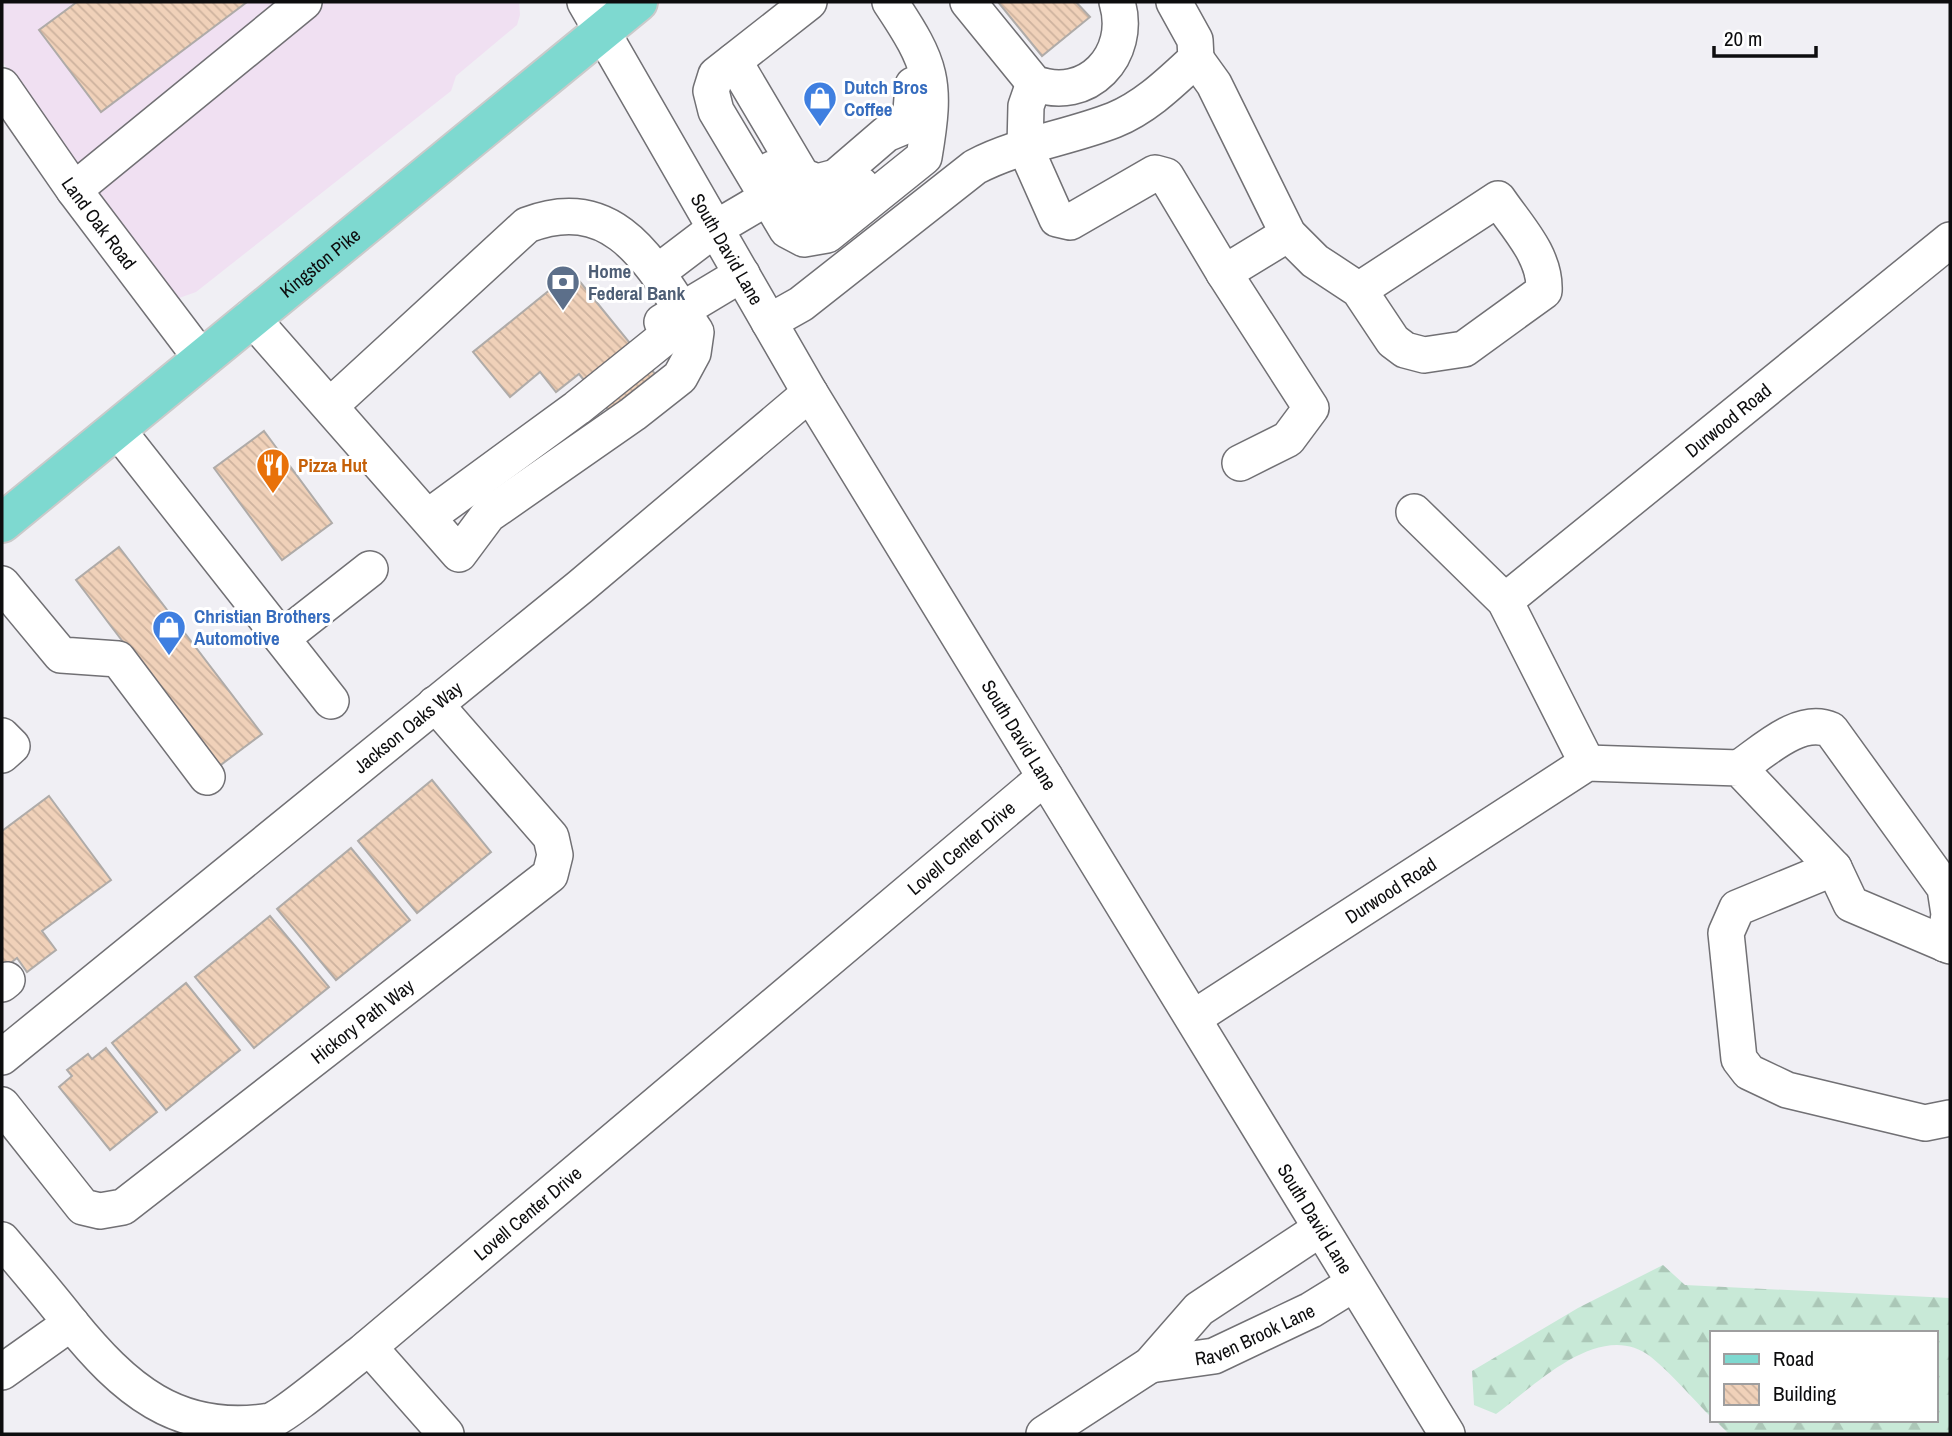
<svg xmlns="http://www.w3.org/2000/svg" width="1952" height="1436" viewBox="0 0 1952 1436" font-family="'Archivo Narrow',sans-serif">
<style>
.commercial{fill:#f0e0f2}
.forest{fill:url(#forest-firs)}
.building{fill:url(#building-back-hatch);stroke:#afaba8;stroke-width:2}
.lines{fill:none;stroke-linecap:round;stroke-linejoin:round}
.minor-casing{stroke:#717074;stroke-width:38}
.major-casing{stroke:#cacaca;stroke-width:42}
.minor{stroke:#fff;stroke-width:35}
.major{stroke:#7ed9d0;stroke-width:38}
.labels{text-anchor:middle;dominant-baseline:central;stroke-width:6;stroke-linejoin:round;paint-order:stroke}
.shop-label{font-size:19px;font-weight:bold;fill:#366cbe;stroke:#fff;text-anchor:start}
.street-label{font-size:19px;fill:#0d0d0e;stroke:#fff}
.service-label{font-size:19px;font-weight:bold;fill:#4e5e75;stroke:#fff;text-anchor:start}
.food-label{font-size:19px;font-weight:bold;fill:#c56008;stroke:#fff;text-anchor:start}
</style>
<defs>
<pattern id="forest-firs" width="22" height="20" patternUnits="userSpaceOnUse" patternTransform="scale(1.75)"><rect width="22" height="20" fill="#c8e9d7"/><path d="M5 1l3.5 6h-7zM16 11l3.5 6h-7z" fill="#abc7b7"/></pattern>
<pattern id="building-back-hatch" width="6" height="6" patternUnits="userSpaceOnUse" patternTransform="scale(1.75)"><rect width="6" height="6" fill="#f0d1b9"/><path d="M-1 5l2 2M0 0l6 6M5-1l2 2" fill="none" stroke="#cdb29e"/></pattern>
</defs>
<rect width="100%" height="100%" fill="#f0eff4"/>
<path class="commercial" d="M2,2H519L520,15L517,25L456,76L451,91L196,292L179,298L162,286L2,61Z"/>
<path class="forest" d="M1663,1265L1685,1285L1950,1298V1434H1729L1715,1420H1936V1333H1712V1418C1692,1398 1673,1375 1651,1357C1600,1317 1534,1387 1496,1414L1474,1405L1472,1371L1578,1308Z"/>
<g class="building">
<path d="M77,2H247L101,112L39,30Z"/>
<path d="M998,2H1076L1090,17L1042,56Z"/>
<path d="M572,272L660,380L614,417L579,374L556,392L540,372L510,397L473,352Z"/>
<path d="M264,431L332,523L282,560L214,468Z"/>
<path d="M119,547L262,734L218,767L76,580Z"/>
<path d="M432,780L491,852L417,913L358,841Z"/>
<path d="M49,796L111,880L42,931L56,950L27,972L17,958L2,970V831Z"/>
<path d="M351,848L410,920L336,980L277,909Z"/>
<path d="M270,916L329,987L254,1048L195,977Z"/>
<path d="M186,983L240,1050L166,1110L112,1043Z"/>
<path d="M106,1048L157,1112L110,1150L59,1087L72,1076L67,1070L88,1054L92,1059Z"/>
</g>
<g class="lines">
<g class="minor-casing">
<g id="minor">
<path id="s1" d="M585,2L810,393L1447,1434"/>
<path d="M809,2L716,75L711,91L716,111L787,230L804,239L827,235L924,157C937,81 932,65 890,2"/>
<path d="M968,2L1034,83C1087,104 1133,55 1117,2"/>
<path d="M1196,59L1214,84L1288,234L1315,261L1359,290L1498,199C1517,227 1546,256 1544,291L1464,349L1424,355L1405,350L1393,341L1359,290"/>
<path d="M734,61L802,176L817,182L836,177L886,134L910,124L913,85"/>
<path d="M1034,83L1026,106L1025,147L1057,219L1070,222L1155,173L1166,176L1224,273L1288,234"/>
<path id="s2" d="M2,86L74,190L201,358"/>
<path d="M772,169C799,214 819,219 861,185"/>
<path d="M74,190L304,2"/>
<path d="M658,272L716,228L767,198"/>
<path d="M1224,273L1311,408L1288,439L1240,463"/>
<path d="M251,317L459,554L488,515L633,414L680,377L693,353L696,332C654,269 618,190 527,225L330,406"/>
<path d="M662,322L742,274"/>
<path d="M769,322L801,304L975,167C1019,144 1068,138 1114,120C1146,107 1171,82 1196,59L1195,40L1174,2"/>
<path d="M116,428L331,701"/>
<path d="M1414,512L1505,601L1587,763"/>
<path d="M428,517L577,408L664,338L683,312"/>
<path d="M2,584L61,655L118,659L207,777"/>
<path id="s3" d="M1505,601L1950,240"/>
<path d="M282,638L370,569"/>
<path d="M2,736L12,746L2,755"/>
<path d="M1739,768C1764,751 1800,716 1831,730L1945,888L1949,914L1945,944"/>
<path d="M1834,868L1737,908L1726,933L1739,1059L1749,1072L1787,1090L1925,1123L1950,1118"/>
<path d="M2,984L7,980"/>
<path id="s4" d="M1195,1017L1587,763L1739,768L1834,868L1851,904L1950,946"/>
<path id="s5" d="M2,1057L580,587L810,393"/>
<path id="s6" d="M2,1105L83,1207L100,1211L123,1207L550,875L555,855L551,837L435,704"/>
<path id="s7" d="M2,1240C25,1267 48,1294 70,1322C123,1387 176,1436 270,1421C287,1415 345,1365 364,1351L1045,777"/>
<path d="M369,1347L446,1434"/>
<path id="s8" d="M1150,1365L1214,1356L1311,1310L1353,1284"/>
<path d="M2,1372L71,1323"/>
<path d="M1044,1434L1150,1365L1199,1309L1320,1229"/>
</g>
</g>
<g class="major-casing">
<g id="major">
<path id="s9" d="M2,523L638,2"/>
</g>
</g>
<use href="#minor" class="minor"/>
<use href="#major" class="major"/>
</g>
<defs>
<g id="shop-pin" transform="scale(1.75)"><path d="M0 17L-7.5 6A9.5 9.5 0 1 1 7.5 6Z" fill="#3f7fe0" stroke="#fff"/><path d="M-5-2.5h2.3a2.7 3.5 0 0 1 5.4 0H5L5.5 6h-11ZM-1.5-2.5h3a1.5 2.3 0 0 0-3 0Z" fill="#fff"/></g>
<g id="bank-pin" transform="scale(1.75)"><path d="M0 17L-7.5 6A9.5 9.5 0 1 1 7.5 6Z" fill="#5c6f8a" stroke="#fff"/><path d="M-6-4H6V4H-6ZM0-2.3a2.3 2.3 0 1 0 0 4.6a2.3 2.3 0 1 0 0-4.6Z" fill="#fff"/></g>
<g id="restaurant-pin" transform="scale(1.75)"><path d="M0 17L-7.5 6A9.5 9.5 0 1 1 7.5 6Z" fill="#e8710a" stroke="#fff"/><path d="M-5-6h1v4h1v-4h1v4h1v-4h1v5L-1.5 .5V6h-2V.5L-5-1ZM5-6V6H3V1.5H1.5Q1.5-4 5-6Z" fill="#fff"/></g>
</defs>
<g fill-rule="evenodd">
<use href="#shop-pin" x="820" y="98"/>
<use href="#bank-pin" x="563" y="282"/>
<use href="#restaurant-pin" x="273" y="465"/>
<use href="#shop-pin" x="169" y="627"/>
</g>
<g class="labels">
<g class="shop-label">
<text x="844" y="87">Dutch Bros<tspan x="844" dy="22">Coffee</tspan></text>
<text x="194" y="616">Christian Brothers<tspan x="194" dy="22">Automotive</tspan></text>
</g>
<g class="street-label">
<text stroke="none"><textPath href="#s2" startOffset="168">Land Oak Road</textPath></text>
<text stroke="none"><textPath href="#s1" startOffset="285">South David Lane</textPath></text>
<text stroke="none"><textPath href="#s9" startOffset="411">Kingston Pike</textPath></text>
<text stroke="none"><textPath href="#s3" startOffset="287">Durwood Road</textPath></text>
<text stroke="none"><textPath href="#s5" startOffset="523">Jackson Oaks Way</textPath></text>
<text stroke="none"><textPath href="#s1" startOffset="852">South David Lane</textPath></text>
<text stroke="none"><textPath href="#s7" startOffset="1241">Lovell Center Drive</textPath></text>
<text stroke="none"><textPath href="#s4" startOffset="233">Durwood Road</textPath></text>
<text stroke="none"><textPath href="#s6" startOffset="474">Hickory Path Way</textPath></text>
<text stroke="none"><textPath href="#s7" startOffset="674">Lovell Center Drive</textPath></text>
<text stroke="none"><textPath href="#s1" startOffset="1419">South David Lane</textPath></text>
<text stroke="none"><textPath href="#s8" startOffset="110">Raven Brook Lane</textPath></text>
</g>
<g class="service-label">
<text x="588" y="271">Home<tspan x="588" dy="22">Federal Bank</tspan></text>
</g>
<g class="food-label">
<text x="298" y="465">Pizza Hut</text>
</g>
</g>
<rect width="1952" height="1436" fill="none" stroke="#0d0d0e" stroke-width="7"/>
<rect x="1710" y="1331" width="228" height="91" fill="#ffffff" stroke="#9e9e9f" stroke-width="2"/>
<rect x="1724" y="1354" width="35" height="10" fill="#7ed9d0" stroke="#9e9e9f" stroke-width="2"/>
<text x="1773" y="1366" font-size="21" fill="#0d0d0e">Road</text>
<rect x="1724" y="1384" width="35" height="21" fill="url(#building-back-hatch)" stroke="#9e9e9f" stroke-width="2"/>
<text x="1773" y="1401" font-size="21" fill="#0d0d0e">Building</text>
<path d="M1714 46v10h102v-10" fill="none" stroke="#0d0d0e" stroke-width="3.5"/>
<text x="1724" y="46" font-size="21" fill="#0d0d0e" stroke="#ffffff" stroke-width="5" paint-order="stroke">20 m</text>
</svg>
